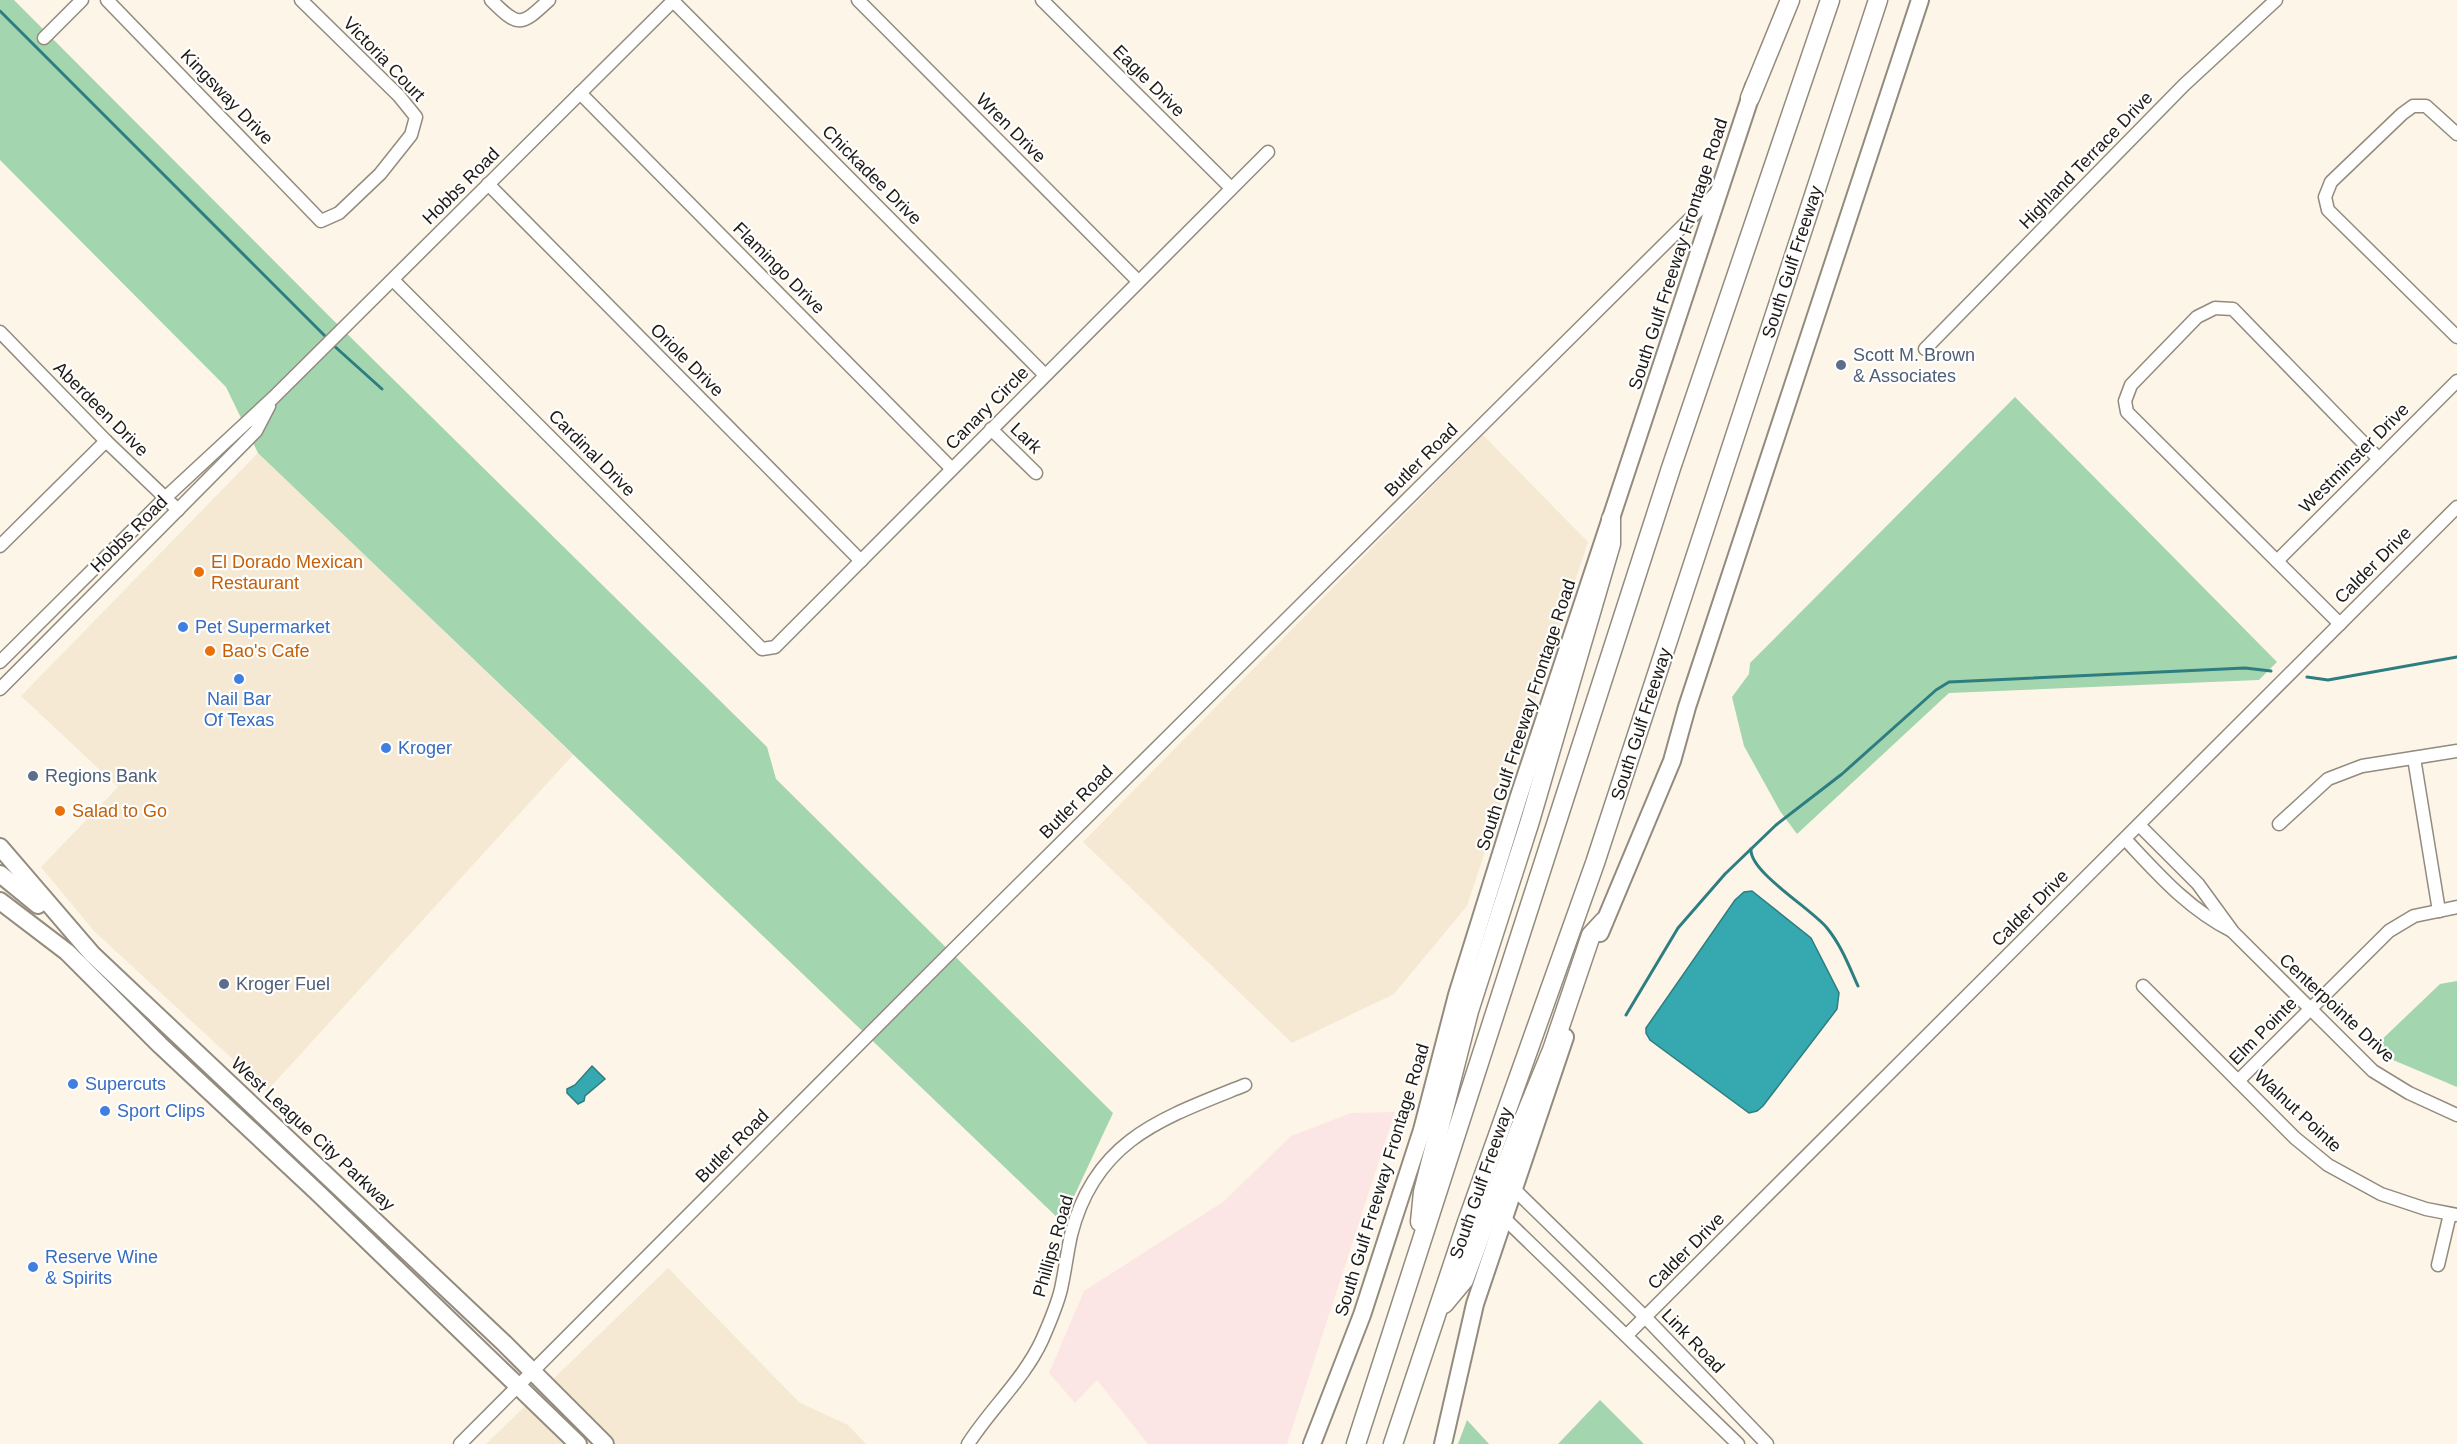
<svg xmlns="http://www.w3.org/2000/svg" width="2457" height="1444" viewBox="0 0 2457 1444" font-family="Helvetica,sans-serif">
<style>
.built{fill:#f5e9d4}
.industrial{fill:#fce6e5}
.green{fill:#a3d5af}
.water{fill:#35a9af;stroke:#2e7e81;stroke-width:1.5}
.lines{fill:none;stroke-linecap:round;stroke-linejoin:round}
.stream{stroke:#2e7e81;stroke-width:3}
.minor-casing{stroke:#928b7e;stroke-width:15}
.major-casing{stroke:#928b7e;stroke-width:20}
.highway-casing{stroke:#928b7e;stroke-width:21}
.minor{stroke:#fff;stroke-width:12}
.major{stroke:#fff;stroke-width:16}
.highway{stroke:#fff;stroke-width:18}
.service-dot{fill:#5c6f8a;stroke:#fff;stroke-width:2}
.food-dot{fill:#e8710a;stroke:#fff;stroke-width:2}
.shop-dot{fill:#3f7fe0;stroke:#fff;stroke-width:2}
.labels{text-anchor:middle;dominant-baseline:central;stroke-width:4.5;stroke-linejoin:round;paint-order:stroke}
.street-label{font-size:18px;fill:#1e1b16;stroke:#fff}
.service-label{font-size:18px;fill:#4e5e75;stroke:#fff;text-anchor:start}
.food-label{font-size:18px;fill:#c56008;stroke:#fff;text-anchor:start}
.shop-label{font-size:18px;fill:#366cbe;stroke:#fff;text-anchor:start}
</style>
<rect width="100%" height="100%" fill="#fdf5e7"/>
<g class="built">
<path d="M1483,435L1588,542L1467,906L1394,994L1292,1043L1083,842Z"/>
<path d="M258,453L573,755L267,1091L94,931L41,867L118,787L21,696Z"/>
<path d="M668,1268L800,1403L848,1425L866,1444H486Z"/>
</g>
<path class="industrial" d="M1395,1112L1287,1444H1148L1097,1380L1075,1403L1049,1373L1084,1291L1223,1202L1291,1136L1351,1113Z"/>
<g class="green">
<path d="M0,0H14L332,319L767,747L776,779L1113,1113L1062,1222L258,453L226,387L0,160Z"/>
<path d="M2015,397L2277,662L2259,680L1949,693L1797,834L1780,811L1744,746L1732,697L1749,674L1750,663Z"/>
<path d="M2457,981V1087L2386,1057L2373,1048L2440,984Z"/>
<path d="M1600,1400L1644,1444H1558Z"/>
<path d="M1467,1420L1489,1444H1458Z"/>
</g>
<g class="water">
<path d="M1752,891L1811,938L1839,993L1837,1009L1763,1106L1757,1111L1749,1113L1650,1040L1646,1033V1028L1735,900L1744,892Z"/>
<path d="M592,1066L605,1079L585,1096L584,1101L578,1104L567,1093V1089L575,1085Z"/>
</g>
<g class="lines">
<g class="stream">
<path d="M0,11L328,339"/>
<path d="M332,344L382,389"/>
<path d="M2307,677L2328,680L2457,657"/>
<path d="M1751,849C1749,872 1812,909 1827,928C1841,945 1849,966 1858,986"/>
<path d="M1626,1015L1678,928L1725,874L1776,825L1842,774L1936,690L1949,682L2245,668L2271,671"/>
</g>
<g class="minor-casing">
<g id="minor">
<path d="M107,0L321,221L339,213L380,174L411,135L416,117L399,96L301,0"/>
<path d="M491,0C519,28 521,26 549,0"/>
<path d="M858,0L1138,281"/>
<path d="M1042,0L1231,188"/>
<path d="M673,1L1045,375"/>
<path d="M44,38L82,0"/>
<path d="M580,93L952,469"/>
<path d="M2457,134L2426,106H2413L2402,114L2331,182L2325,197L2328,210L2457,337"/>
<path d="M488,184L861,561"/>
<path d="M393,280L762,649L775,647L1268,152"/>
<path d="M0,332L106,441L178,510"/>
<path d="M1925,349L2184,85L2276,0"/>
<path d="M991,429L1036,473"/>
<path d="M0,546L106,441"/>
<path d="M2277,561L2457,381"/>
<path d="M2340,624L2127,412L2125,401L2131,385L2197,317L2215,308L2233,309L2379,459"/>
<path d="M0,662L165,498L274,397L674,0"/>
<path d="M0,689L256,431L269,406"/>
<path d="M2414,758L2439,911"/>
<path d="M2279,824L2328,779L2362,766L2457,751"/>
<path d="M2139,825L2198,884L2233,932L2373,1071L2409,1093L2457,1115"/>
<path d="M2125,839C2158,874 2188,909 2232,931"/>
<path d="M2143,986L2295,1138L2328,1165L2381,1194L2426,1209L2457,1215"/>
<path d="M2238,1081L2389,931L2414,916L2457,907"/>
<path d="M1515,1190L1645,1317L1767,1444"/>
<path d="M1504,1218L1738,1444"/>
<path d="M2438,1265L2450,1214"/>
<path d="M1627,1335L2457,507"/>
<path d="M460,1444L953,950L1717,192"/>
<path d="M968,1444C991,1408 1024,1379 1042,1340C1049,1324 1057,1306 1061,1289C1065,1271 1067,1253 1071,1235C1095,1139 1163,1118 1245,1085"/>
</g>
</g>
<g class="major-casing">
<g id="major">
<path d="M0,847L92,954L504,1343L605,1444"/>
<path d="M0,874L38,905"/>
<path d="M0,901L67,952L160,1045L317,1192L578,1444"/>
<path d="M1600,933L1672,761L1687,707L1920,0"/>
<path d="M1312,1444L1362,1315L1422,1130L1457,995L1519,796L1754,86"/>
<path d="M1443,1444L1475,1304L1565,1037"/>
</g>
</g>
<g class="highway-casing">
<g id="highway">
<path d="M1750,98L1790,0"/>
<path d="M1420,1222L1423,1192L1469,1011L1530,821L1611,544V519"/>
<path d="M1444,1304L1464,1280L1518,1133L1552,1050L1591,935L1604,921"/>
<path d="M1356,1444L1671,468L1830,0"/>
<path d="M1393,1444L1467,1222L1595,863L1878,0"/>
</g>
</g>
<use href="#minor" class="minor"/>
<use href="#major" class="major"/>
<use href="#highway" class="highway"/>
</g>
<g class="service-dot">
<circle cx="1841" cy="365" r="6"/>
<circle cx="33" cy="776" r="6"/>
<circle cx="224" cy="984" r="6"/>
</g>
<g class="food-dot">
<circle cx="199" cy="572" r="6"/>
<circle cx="210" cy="651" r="6"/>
<circle cx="60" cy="811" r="6"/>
</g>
<g class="shop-dot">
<circle cx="183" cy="627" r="6"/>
<circle cx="239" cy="679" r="6"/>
<circle cx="386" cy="748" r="6"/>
<circle cx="73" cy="1084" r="6"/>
<circle cx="105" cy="1111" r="6"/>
<circle cx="33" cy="1267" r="6"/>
</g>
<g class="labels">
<g class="street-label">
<text transform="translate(384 59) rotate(46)">Victoria Court</text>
<text transform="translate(1149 81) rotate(45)">Eagle Drive</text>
<text transform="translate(227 97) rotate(46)">Kingsway Drive</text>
<text transform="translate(1011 128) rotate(45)">Wren Drive</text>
<text transform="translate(2086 160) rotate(-46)">Highland Terrace Drive</text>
<text transform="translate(872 175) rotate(45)">Chickadee Drive</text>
<text transform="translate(461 186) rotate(-45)">Hobbs Road</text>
<text transform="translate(1678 254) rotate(-72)">South Gulf Freeway Frontage Road</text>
<text transform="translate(1792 262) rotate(-72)">South Gulf Freeway</text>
<text transform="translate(779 268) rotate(45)">Flamingo Drive</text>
<text transform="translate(687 360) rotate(45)">Oriole Drive</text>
<text transform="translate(987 408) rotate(-45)">Canary Circle</text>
<text transform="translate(101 409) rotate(45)">Aberdeen Drive</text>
<text transform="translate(1026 438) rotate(44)">Lark</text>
<text transform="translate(592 453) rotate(45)">Cardinal Drive</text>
<text transform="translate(2354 458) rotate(-45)">Westminster Drive</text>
<text transform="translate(1421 460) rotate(-45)">Butler Road</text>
<text transform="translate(129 534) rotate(-45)">Hobbs Road</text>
<text transform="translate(2373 565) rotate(-45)">Calder Drive</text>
<text transform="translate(1526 715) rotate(-72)">South Gulf Freeway Frontage Road</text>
<text transform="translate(1641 724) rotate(-72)">South Gulf Freeway</text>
<text transform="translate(1076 802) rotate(-45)">Butler Road</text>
<text transform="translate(2030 908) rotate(-45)">Calder Drive</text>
<text transform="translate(2337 1008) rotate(43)">Centerpointe Drive</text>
<text transform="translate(2263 1031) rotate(-45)">Elm Pointe</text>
<text transform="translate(2298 1111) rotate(43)">Walnut Pointe</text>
<text transform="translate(313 1134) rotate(43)">West League City Parkway</text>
<text transform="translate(732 1146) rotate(-45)">Butler Road</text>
<text transform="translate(1382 1180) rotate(-73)">South Gulf Freeway Frontage Road</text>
<text transform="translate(1481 1183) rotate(-71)">South Gulf Freeway</text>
<text transform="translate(1053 1246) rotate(-74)">Phillips Road</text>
<text transform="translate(1686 1251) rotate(-45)">Calder Drive</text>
<text transform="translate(1693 1341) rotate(46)">Link Road</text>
</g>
<g class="service-label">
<text x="1853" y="355">Scott M. Brown<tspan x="1853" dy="21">&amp; Associates</tspan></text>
<text x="45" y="776">Regions Bank</text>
<text x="236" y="984">Kroger Fuel</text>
</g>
<g class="food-label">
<text x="211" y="562">El Dorado Mexican<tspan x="211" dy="21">Restaurant</tspan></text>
<text x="222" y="651">Bao's Cafe</text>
<text x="72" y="811">Salad to Go</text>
</g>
<g class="shop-label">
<text x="195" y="627">Pet Supermarket</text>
<text x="239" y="699" text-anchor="middle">Nail Bar<tspan x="239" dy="21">Of Texas</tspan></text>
<text x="398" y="748">Kroger</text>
<text x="85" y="1084">Supercuts</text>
<text x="117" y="1111">Sport Clips</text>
<text x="45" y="1257">Reserve Wine<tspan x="45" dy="21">&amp; Spirits</tspan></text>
</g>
</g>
</svg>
